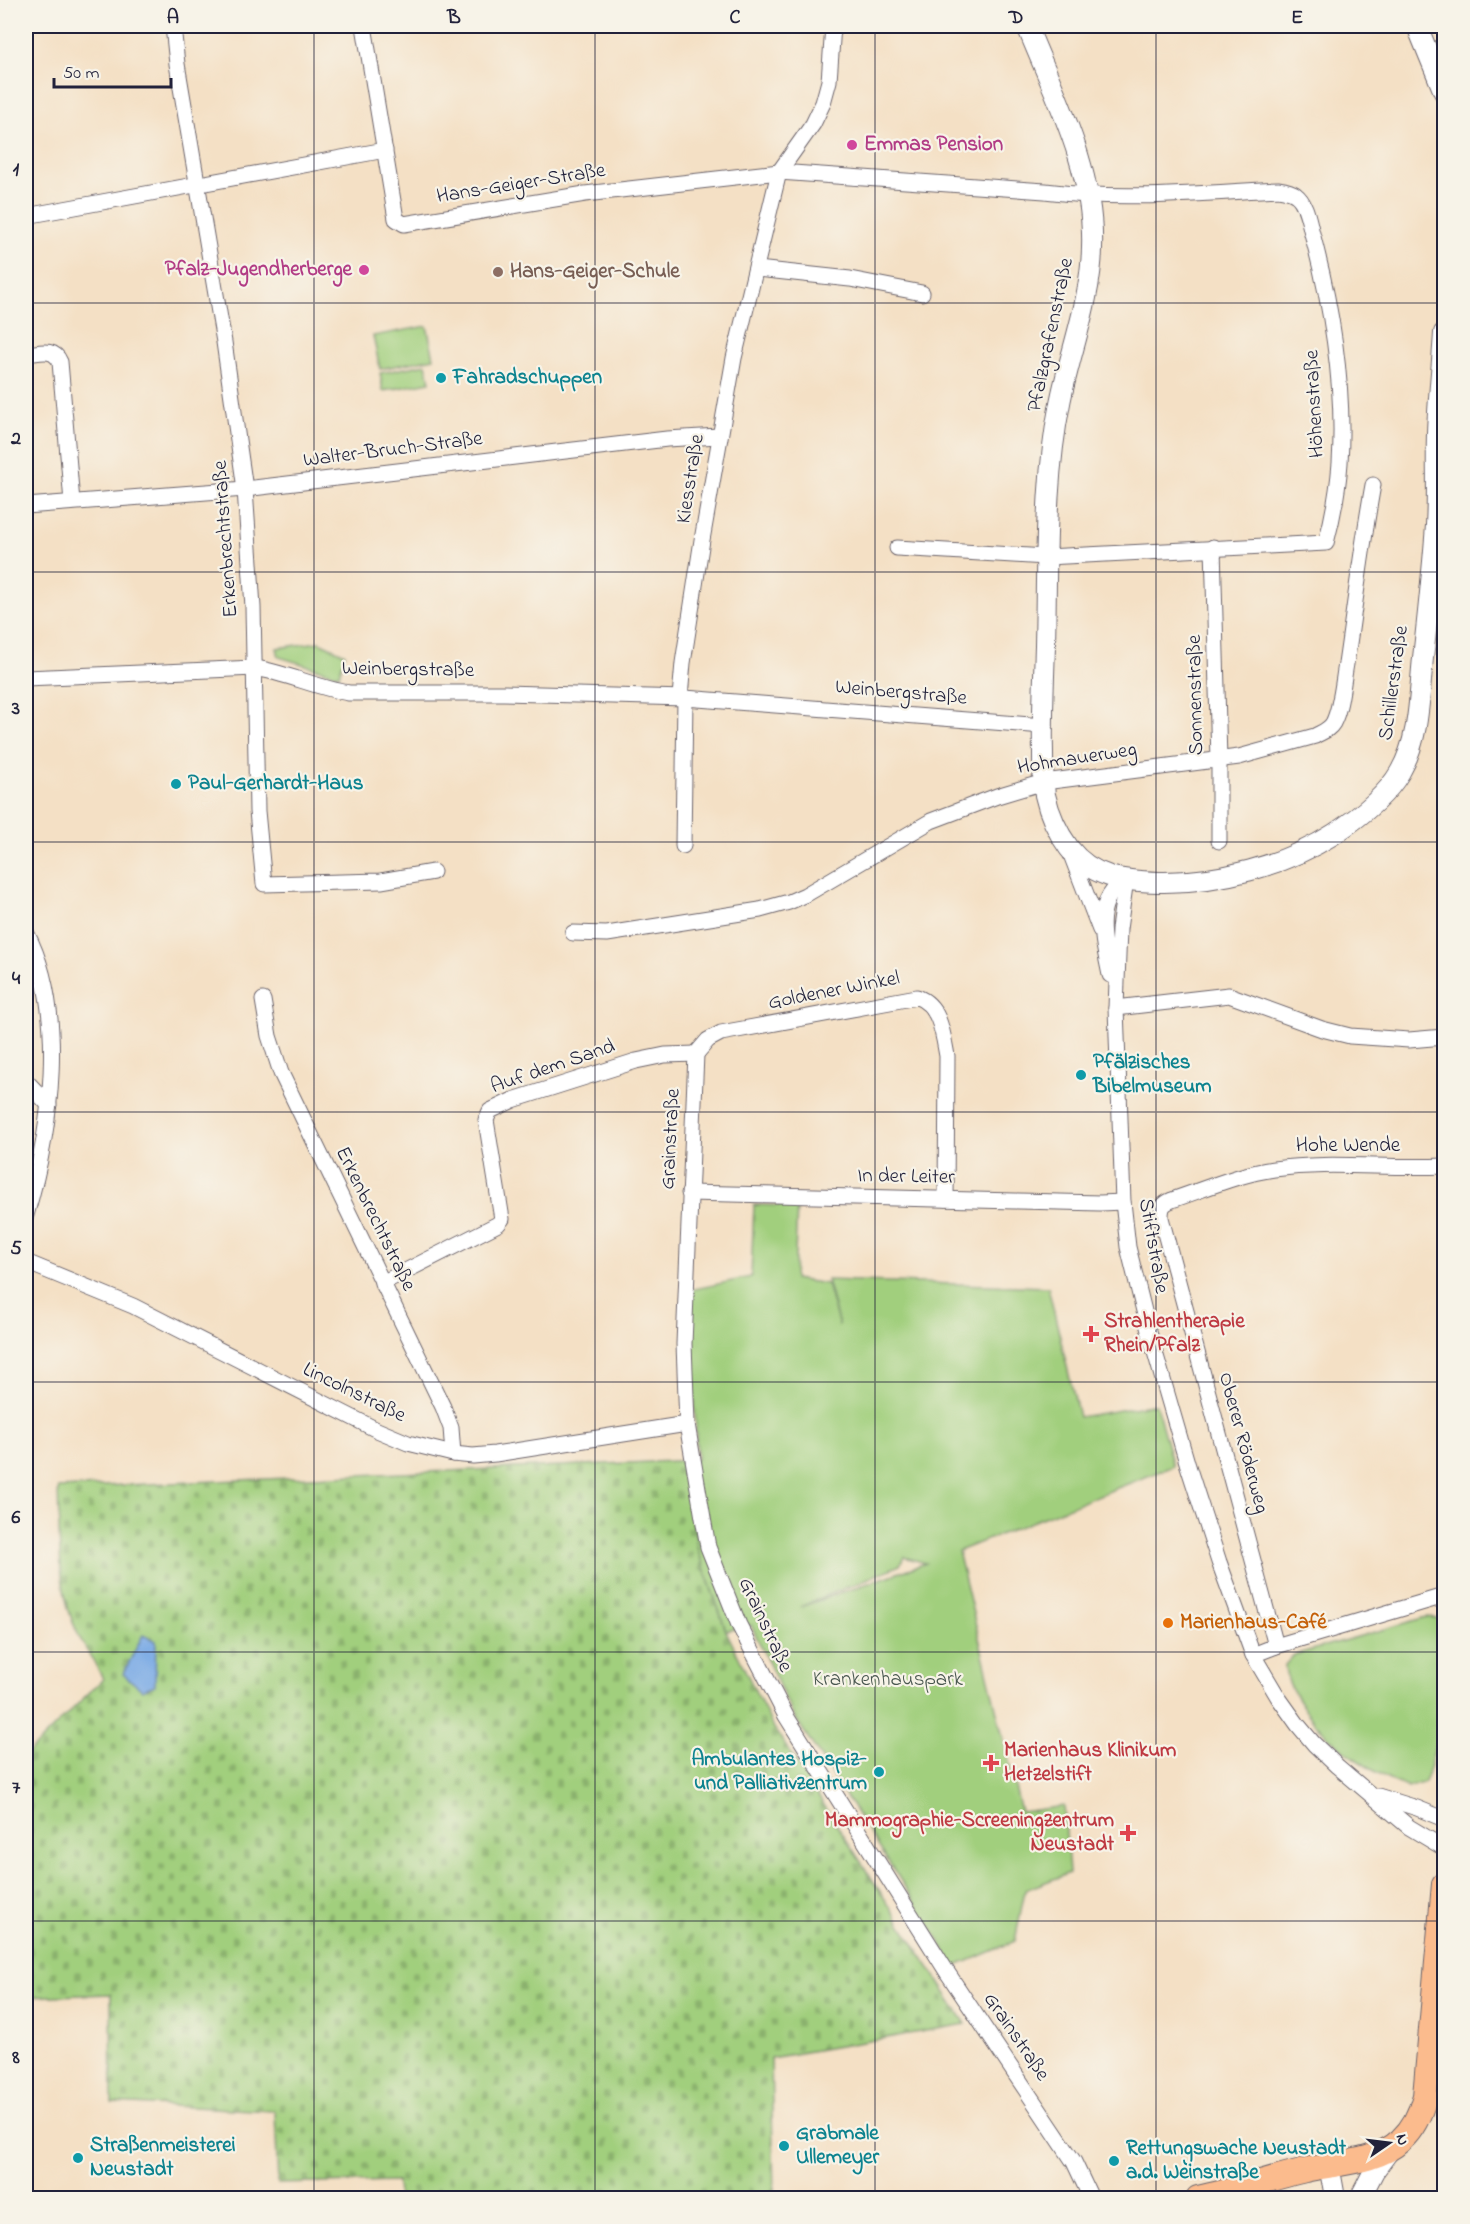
<svg xmlns="http://www.w3.org/2000/svg" width="1470" height="2224" viewBox="0 0 1470 2224" font-family="'Indie Flower',sans-serif">
<style>
.green{fill:#a1cf7d;stroke:#62785c;stroke-width:1.5;fill-rule:evenodd}
.cemetery{fill:url(#cemetery-stones);stroke:#62785c;stroke-width:1.5}
.water{fill:#7aaae5;stroke:#4e6690;stroke-width:1.5}
.lines{fill:none;stroke-linecap:round;stroke-linejoin:round}
.minor-casing{stroke:#6c646b;stroke-width:17}
.tertiary-casing{stroke:#6c646b;stroke-width:22}
.primary-casing{stroke:#6c646b;stroke-width:26}
.minor{stroke:#fff;stroke-width:15}
.tertiary{stroke:#fff;stroke-width:20}
.primary{stroke:#fbbb8d;stroke-width:24}
.grid{fill:none;stroke:#22223b;stroke-width:1.5;stroke-opacity:0.55}
.hotel-dot{fill:#d1479c;stroke:#f7f3e8;stroke-width:2}
.education-dot{fill:#8d6e63;stroke:#f7f3e8;stroke-width:2}
.culture-dot{fill:#0f9aa8;stroke:#f7f3e8;stroke-width:2}
.health-dot{fill:#e0444e;stroke:#f7f3e8;stroke-width:2}
.food-dot{fill:#e8710a;stroke:#f7f3e8;stroke-width:2}
.labels{text-anchor:middle;dominant-baseline:central;stroke-width:4.5;stroke-linejoin:round;paint-order:stroke}
.hotel-label{font-size:21px;font-weight:bold;fill:#b23c85;stroke:#f7f3e8;text-anchor:start}
.street-label{font-size:21px;fill:#22223b;stroke:#f7f3e8}
.education-label{font-size:21px;font-weight:bold;fill:#785e54;stroke:#f7f3e8;text-anchor:start}
.culture-label{font-size:21px;font-weight:bold;fill:#0d838f;stroke:#f7f3e8;text-anchor:start}
.health-label{font-size:21px;font-weight:bold;fill:#be3a42;stroke:#f7f3e8;text-anchor:start}
.food-label{font-size:21px;font-weight:bold;fill:#c56008;stroke:#f7f3e8;text-anchor:start}
.park-label{font-size:21px;fill:#48564f;stroke:#f7f3e8}
.neatline{fill:none;stroke:#22223b;stroke-width:2}
.grid-label{font-size:20px;text-anchor:middle;font-weight:bold;fill:#22223b}
</style>
<defs>
<pattern id="cemetery-stones" width="16" height="16" patternUnits="userSpaceOnUse" patternTransform="scale(1.5)"><rect width="16" height="16" fill="#a1cf7d"/><path d="M2 7V4a2 2 0 0 1 4 0v3zM10 15v-3a2 2 0 0 1 4 0v3z" fill="#8ab16d"/></pattern>
</defs>
<rect width="100%" height="100%" fill="#f7f3e8"/>
<filter id="ink" filterUnits="userSpaceOnUse"><feTurbulence type="fractalNoise" baseFrequency=".0167" numOctaves="2"/><feDisplacementMap in="SourceGraphic" scale="12" xChannelSelector="R" yChannelSelector="G"/><feConvolveMatrix kernelMatrix="1 2 1 2 8 2 1 2 1" color-interpolation-filters="sRGB"/></filter>
<filter id="wash" filterUnits="userSpaceOnUse"><feTurbulence type="fractalNoise" baseFrequency=".008" numOctaves="4" result="noise"/><feDisplacementMap in="SourceGraphic" scale="24" xChannelSelector="R" yChannelSelector="G"/><feGaussianBlur stdDeviation="1.35" result="paint"/><feColorMatrix in="noise" values="0 0 0 0 0 0 0 0 0 0 0 0 0 0 0 0 0 1.4 0 .05"/><feComposite in="paint" operator="in"/></filter>
<g filter="url(#wash)">
<rect width="100%" height="100%" fill="#f4e0c5"/>
<g class="green">
<path d="M427,326L434,358L380,369L373,336Z"/>
<path d="M426,364L430,382L383,391L380,373Z"/>
<path d="M319,642L345,654L339,675L279,657L277,648Z"/>
<path d="M754,1205L797,1206L794,1279L827,1284L839,1326L827,1280L1048,1287L1079,1417L1156,1404L1173,1466L958,1551L1021,1812L1064,1806L1069,1873L1025,1890L1015,1941L954,1967L936,1935L792,1713L751,1625L726,1631L698,1551L681,1462L697,1459L690,1290L751,1277ZM904,1557L926,1563L800,1607L900,1565Z"/>
<path d="M1427,1617L1444,1619V1718L1425,1782L1408,1788C1363,1768 1323,1741 1298,1699C1291,1688 1285,1677 1285,1665L1294,1655Z"/>
</g>
<path class="cemetery" d="M697,1460L681,1462L698,1551L726,1631L772,1725L966,2024L771,2058L774,2198H398L397,2181L278,2184L275,2111L112,2103L111,1994L26,1997V1755L103,1679C96,1663 85,1650 78,1634C56,1590 60,1536 58,1488Z"/>
<path class="water" d="M143,1635L156,1641L155,1685L142,1690L123,1674Z"/>
</g>
<g filter="url(#ink)">
<g class="lines">
<g class="minor-casing">
<g id="minor">
<path d="M173,26L177,64L224,342L245,489L253,607L257,811L264,884L381,881L433,872"/>
<path d="M364,26L396,219L404,224L585,194L779,172L1045,191C1123,201 1201,193 1278,189C1285,190 1291,191 1296,195C1307,203 1309,224 1313,237C1332,309 1345,387 1340,463C1338,490 1333,517 1326,543L1046,557L897,548"/>
<path d="M26,216L385,150"/>
<path d="M757,269L850,279L922,293"/>
<path d="M26,354C39,353 54,347 60,362L72,502"/>
<path d="M26,506L245,489L667,439L719,436"/>
<path d="M1213,547L1219,760V841"/>
<path d="M26,678L255,668C287,673 317,688 349,693H504L685,698L1043,726"/>
<path d="M680,697L683,663L702,540L734,358L779,172L813,124L823,103L829,81L833,26"/>
<path d="M683,846L685,698"/>
<path d="M1070,852L1100,930"/>
<path d="M1126,879L1119,929L1116,1008L1123,1202L1128,1247L1150,1335L1188,1466L1219,1562L1253,1655L1278,1697L1298,1725L1314,1744L1337,1766L1409,1827L1444,1848"/>
<path d="M26,932C68,1011 51,1132 26,1215"/>
<path d="M573,933L607,934L760,910L789,902L805,895L931,821L997,796L1044,782L1239,757L1315,736C1322,732 1329,730 1333,723C1341,708 1343,680 1346,664C1355,604 1362,545 1373,485"/>
<path d="M1110,975C1103,940 1091,902 1126,879"/>
<path d="M263,1000L269,1036L281,1073L443,1407L451,1428L453,1454"/>
<path d="M1116,1008L1229,995L1322,1029L1350,1036L1409,1040L1444,1037"/>
<path d="M696,1054L684,1344L687,1424L708,1547L739,1625L786,1716L947,1972L1074,2162L1091,2198"/>
<path d="M696,1054L708,1040L721,1033L917,997C940,1005 943,1034 947,1056L946,1199"/>
<path d="M26,1081L49,1105"/>
<path d="M689,1193L1100,1203L1123,1202"/>
<path d="M26,1262L133,1306L377,1430L408,1443L453,1454L473,1456L495,1454L687,1424"/>
<path d="M382,1283L498,1224L502,1219L486,1120L490,1111L513,1100L636,1061L665,1055L696,1054"/>
<path d="M1276,1646L1161,1218C1161,1208 1162,1204 1172,1200C1205,1189 1239,1174 1274,1169C1329,1161 1388,1169 1444,1166"/>
<path d="M1253,1655L1276,1646L1444,1596"/>
<path d="M1378,1796L1417,1808L1444,1819"/>
</g>
</g>
<g class="tertiary-casing">
<g id="tertiary">
<path d="M1027,26C1055,96 1095,170 1092,248C1091,300 1070,352 1060,403C1044,482 1047,564 1045,645C1044,681 1042,717 1043,753C1043,767 1043,781 1045,795C1049,813 1058,833 1069,848C1092,878 1123,881 1159,882C1218,883 1284,866 1334,834C1358,818 1386,797 1400,772C1420,738 1419,695 1423,658C1428,613 1433,569 1436,525C1438,494 1436,463 1437,433C1438,400 1442,366 1444,333"/>
<path d="M1417,26L1444,92"/>
<path d="M1329,2165L1335,2198"/>
<path d="M1360,2198L1374,2171L1391,2148"/>
</g>
</g>
<g class="primary-casing">
<path id="primary" d="M1198,2198C1234,2190 1269,2179 1305,2170C1336,2163 1377,2163 1401,2140C1414,2128 1421,2112 1425,2096L1444,1884"/>
</g>
<use href="#minor" class="minor"/>
<use href="#tertiary" class="tertiary"/>
<use href="#primary" class="primary"/>
</g>
</g>
<path class="grid" d="M314,26V2198M595,26V2198M875,26V2198M1156,26V2198M26,303H1444M26,572H1444M26,842H1444M26,1112H1444M26,1382H1444M26,1652H1444M26,1921H1444"/>
<g class="hotel-dot">
<circle cx="852" cy="145" r="6"/>
<circle cx="364" cy="270" r="6"/>
</g>
<circle class="education-dot" cx="498" cy="272" r="6"/>
<g class="culture-dot">
<circle cx="441" cy="378" r="6"/>
<circle cx="176" cy="784" r="6"/>
<circle cx="1081" cy="1075" r="6"/>
<circle cx="879" cy="1772" r="6"/>
<circle cx="784" cy="2146" r="6"/>
<circle cx="78" cy="2158" r="6"/>
<circle cx="1114" cy="2161" r="6"/>
</g>
<g class="health-dot">
<path d="M1088 1325h6v6h6v6h-6v6h-6v-6h-6v-6h6z"/>
<path d="M988 1754h6v6h6v6h-6v6h-6v-6h-6v-6h6z"/>
<path d="M1125 1824h6v6h6v6h-6v6h-6v-6h-6v-6h6z"/>
</g>
<circle class="food-dot" cx="1168" cy="1623" r="6"/>
<g class="labels">
<g class="hotel-label">
<text x="864" y="145">Emmas Pension</text>
<text x="352" y="270" text-anchor="end">Pfalz-Jugendherberge</text>
</g>
<g class="street-label">
<text transform="translate(521 184) rotate(-9)">Hans-Geiger-Straße</text>
<text transform="translate(1051 335) rotate(-78)">Pfalzgrafenstraße</text>
<text transform="translate(1315 404) rotate(-93)">Höhenstraße</text>
<text transform="translate(393 450) rotate(-7)">Walter-Bruch-Straße</text>
<text transform="translate(691 479) rotate(-81)">Kiesstraße</text>
<text transform="translate(226 539) rotate(-94)">Erkenbrechtstraße</text>
<text transform="translate(408 670) rotate(1)">Weinbergstraße</text>
<text transform="translate(1394 683) rotate(-82)">Schillerstraße</text>
<text transform="translate(901 693) rotate(5)">Weinbergstraße</text>
<text transform="translate(1196 695) rotate(-91)">Sonnenstraße</text>
<text transform="translate(1077 759) rotate(-9)">Hohmauerweg</text>
<text transform="translate(834 991) rotate(-11)">Goldener Winkel</text>
<text transform="translate(553 1067) rotate(-19)">Auf dem Sand</text>
<text transform="translate(671 1139) rotate(-87)">Grainstraße</text>
<text x="1348" y="1146">Hohe Wende</text>
<text transform="translate(906 1177) rotate(1)">In der Leiter</text>
<text transform="translate(375 1219) rotate(64)">Erkenbrechtstraße</text>
<text transform="translate(1153 1246) rotate(80)">Stiftstraße</text>
<text transform="translate(354 1393) rotate(26)">Lincolnstraße</text>
<text transform="translate(1243 1443) rotate(75)">Oberer Röderweg</text>
<text transform="translate(765 1625) rotate(65)">Grainstraße</text>
<text transform="translate(1016 2037) rotate(56)">Grainstraße</text>
</g>
<g class="education-label">
<text x="510" y="272">Hans-Geiger-Schule</text>
</g>
<g class="culture-label">
<text x="453" y="378">Fahradschuppen</text>
<text x="188" y="784">Paul-Gerhardt-Haus</text>
<text x="1093" y="1063">Pfälzisches<tspan x="1093" dy="24">Bibelmuseum</tspan></text>
<text x="867" y="1760" text-anchor="end">Ambulantes Hospiz-<tspan x="867" dy="24">und Palliativzentrum</tspan></text>
<text x="796" y="2134">Grabmale<tspan x="796" dy="24">Ullemeyer</tspan></text>
<text x="90" y="2146">Straßenmeisterei<tspan x="90" dy="24">Neustadt</tspan></text>
<text x="1126" y="2149">Rettungswache Neustadt<tspan x="1126" dy="24">a.d. Weinstraße</tspan></text>
</g>
<g class="health-label">
<text x="1104" y="1322">Strahlentherapie<tspan x="1104" dy="24">Rhein/Pfalz</tspan></text>
<text x="1004" y="1751">Marienhaus Klinikum<tspan x="1004" dy="24">Hetzelstift</tspan></text>
<text x="1114" y="1821" text-anchor="end">Mammographie-Screeningzentrum<tspan x="1114" dy="24">Neustadt</tspan></text>
</g>
<g class="food-label">
<text x="1180" y="1623">Marienhaus-Café</text>
</g>
<g class="park-label">
<text x="888" y="1680">Krankenhauspark</text>
</g>
</g>
<rect width="1470" height="2224" fill="none" stroke="#f7f3e8" stroke-width="66"/>
<g transform="translate(1389 2143) rotate(76)" stroke="#f7f3e8" stroke-width="4.5" paint-order="stroke">
<path d="M0-4.5L10 22L0 15L-10 22Z" fill="#22223b"/>
<text y="-9" font-size="16" font-weight="bold" text-anchor="middle" fill="#22223b">N</text>
</g>
<path d="M54 78v9h117v-9" fill="none" stroke="#22223b" stroke-width="3"/>
<text x="63" y="78" font-size="18" fill="#22223b" stroke="#f7f3e8" stroke-width="4.5" paint-order="stroke">50 m</text>
<rect x="33" y="33" width="1404" height="2158" class="neatline"/>
<g class="grid-label">
<text x="173" y="23">A</text>
<text x="454" y="23">B</text>
<text x="735" y="23">C</text>
<text x="1016" y="23">D</text>
<text x="1297" y="23">E</text>
<text x="16" y="175">1</text>
<text x="16" y="444">2</text>
<text x="16" y="714">3</text>
<text x="16" y="984">4</text>
<text x="16" y="1254">5</text>
<text x="16" y="1523">6</text>
<text x="16" y="1793">7</text>
<text x="16" y="2063">8</text>
</g>
</svg>
